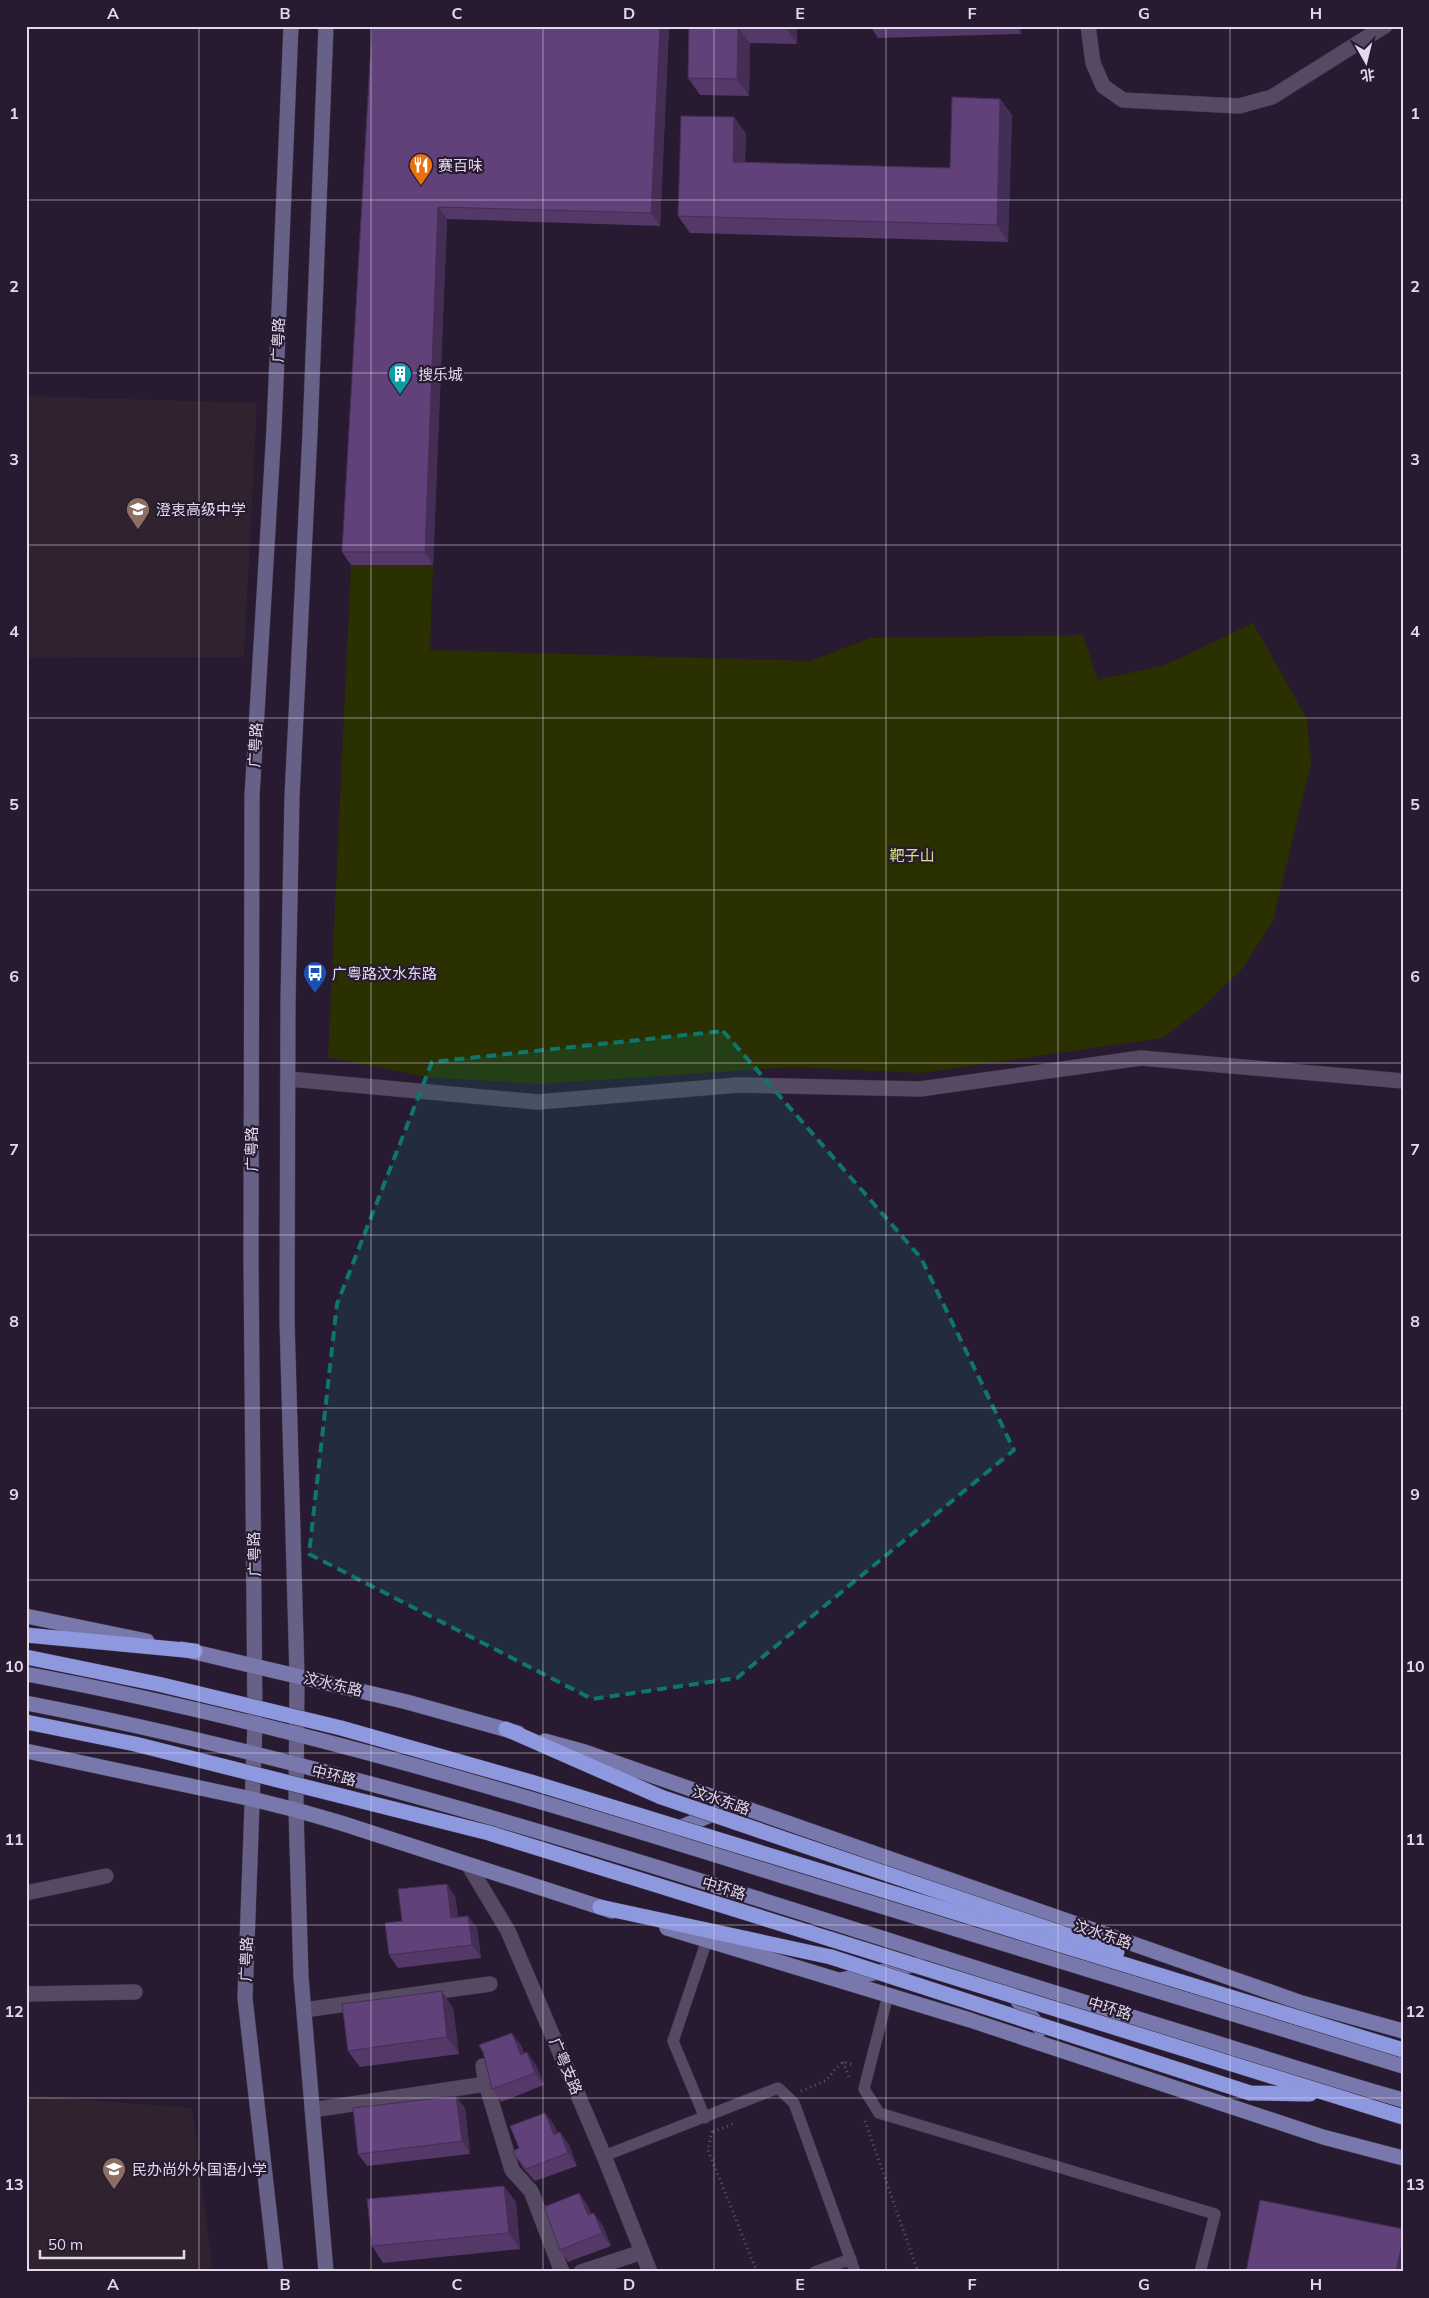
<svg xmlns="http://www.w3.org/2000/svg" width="1429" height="2298" viewBox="0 0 1429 2298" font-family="Mulish,'Noto Sans SC',sans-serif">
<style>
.education{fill:#30232f}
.green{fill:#2a3000}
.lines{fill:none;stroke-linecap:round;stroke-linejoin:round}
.lane-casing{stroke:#3e3446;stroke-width:12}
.street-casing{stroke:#3e3446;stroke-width:16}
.secondary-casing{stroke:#3e3446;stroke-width:16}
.primary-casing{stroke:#3e3446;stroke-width:16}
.highway-casing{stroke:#3e3446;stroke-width:16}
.path{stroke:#62576b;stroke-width:3;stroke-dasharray:1 4;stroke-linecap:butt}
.lane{stroke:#564963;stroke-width:11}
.street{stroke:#564963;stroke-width:15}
.secondary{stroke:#676188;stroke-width:15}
.primary{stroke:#7878ad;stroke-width:15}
.highway{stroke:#8e98df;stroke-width:15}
.highway-bridge-casing{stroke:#3e3446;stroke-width:16;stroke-linecap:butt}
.highway-bridge{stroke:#8e98df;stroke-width:15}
.wall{fill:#533868}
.shaded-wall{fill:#442e55}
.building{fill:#614179;stroke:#442e55}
.marked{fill:#0f766e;fill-opacity:0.2;stroke:#0f766e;stroke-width:4;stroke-dasharray:10 6;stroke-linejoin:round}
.grid{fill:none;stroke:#e2daea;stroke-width:1;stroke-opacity:0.55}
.labels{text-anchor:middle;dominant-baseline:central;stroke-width:4.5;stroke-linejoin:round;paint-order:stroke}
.poi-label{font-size:15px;fill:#e2daea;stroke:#271a31;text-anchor:start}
.street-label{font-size:15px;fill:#e2daea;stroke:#271a31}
.park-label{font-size:15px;fill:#d5e47f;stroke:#271a31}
.neatline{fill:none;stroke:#e2daea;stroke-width:2}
.grid-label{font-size:16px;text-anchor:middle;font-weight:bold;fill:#e2daea}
</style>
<rect width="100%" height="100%" fill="#271a31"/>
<g class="education">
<path d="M26,396L257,403L244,657L26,658Z"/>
<path d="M26,2095L192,2108L213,2272H26Z"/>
</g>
<path class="green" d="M351,565H433L430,650L810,661L870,638L1083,635L1098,680L1165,665L1253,623L1307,719L1311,764L1273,921L1243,968L1201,1009L1162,1038L922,1073L795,1067L539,1084L427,1077L328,1057Z"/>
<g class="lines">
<g class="lane-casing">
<g id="lane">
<path d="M888,1995L864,2089L879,2113L1215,2214L1200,2272"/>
<path d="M705,2118L673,2041L707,1940"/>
<path d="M604,2156L778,2088L794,2103L855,2272"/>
<path d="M815,2272L851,2259"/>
</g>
</g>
<g class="street-casing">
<g id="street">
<path d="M1088,26L1093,63L1103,86L1123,100L1239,106L1272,97L1385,26"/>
<path d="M289,1079L538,1102L738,1085L920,1089L1141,1058L1403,1081"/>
<path d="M469,1866L508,1931L604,2156L650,2272"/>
<path d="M26,1893L106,1876"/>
<path d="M26,1994L135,1992"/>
<path d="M304,2010L490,1984"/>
<path d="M483,2066L486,2084L512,2170L531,2191L562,2272"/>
<path d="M312,2110L486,2084"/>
<path d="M581,2272L642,2252"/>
</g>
</g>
<g class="secondary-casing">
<g id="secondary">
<path d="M276,2272L245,1998L255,1723L251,1260L252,796L274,429L291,26"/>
<path d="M326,2272L301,1977L296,1810L297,1676L287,1319L288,1001L292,797L310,433L326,26"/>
</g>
</g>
<g class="primary-casing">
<g id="primary">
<path d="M26,1616L147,1641"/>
<path d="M182,1649L407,1702L518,1733"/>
<path d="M26,1674C284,1722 534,1798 783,1876C990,1941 1197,2002 1403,2066"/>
<path d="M26,1703C430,1781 817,1922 1210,2041C1274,2061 1338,2082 1403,2100"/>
<path d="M545,1741L585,1752L1302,2003L1403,2031"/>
<path d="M26,1751L252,1799L296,1810L341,1823L612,1911"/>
<path d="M672,1831L720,1811"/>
<path d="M667,1928L970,2020L1323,2137L1403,2158"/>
<path d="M840,1980L918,1964"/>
<path d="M1010,1991L1041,2029"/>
</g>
</g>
<g class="highway-casing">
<g id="highway">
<path d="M26,1635L195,1651"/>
<path d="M506,1729L661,1797"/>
<path d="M600,1907L831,1957"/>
</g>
</g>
<g class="path">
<path d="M843,2062L850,2080"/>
<path d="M801,2091L827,2080L835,2069L843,2062L854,2065"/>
<path d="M865,2121L918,2272"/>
<path d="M712,2131L708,2150L757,2272"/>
<path d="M713,2132L735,2123"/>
</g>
<use href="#lane" class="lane"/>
<use href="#street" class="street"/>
<use href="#secondary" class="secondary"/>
<use href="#primary" class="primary"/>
<use href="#highway" class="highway"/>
<g class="highway-bridge-casing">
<g id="highway-bridge">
<path d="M26,1657L158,1684L341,1728L531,1782L1403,2050"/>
<path d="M26,1722L135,1744L489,1833L1403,2117"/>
<path d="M661,1797L1117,1952"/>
<path d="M831,1957L1250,2093L1310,2094"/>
</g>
</g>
<use href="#highway-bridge" class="highway-bridge"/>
</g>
<g class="wall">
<path d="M372,26H669L660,226L447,219L433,565H351L342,552Z"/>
<path d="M689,26H797V44L750,43L749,96L700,95L688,78Z"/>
<path d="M870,26H1021V34L878,38Z"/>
<path d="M1000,99L1012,115L1008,242L690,233L678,216L734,117L746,134L745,162L950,168Z"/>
<path d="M455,1896L458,1917L468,1916L477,1928L481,1958L398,1968L389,1955L402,1921Z"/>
<path d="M453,2008L459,2054L360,2067L348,2051Z"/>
<path d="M521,2045L524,2053L536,2065L544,2085L501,2102L492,2089L484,2052Z"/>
<path d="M465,2108L470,2154L367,2166L358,2154Z"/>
<path d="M545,2113L554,2125L557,2133L560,2132L569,2145L577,2166L535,2181L524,2169L515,2156L519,2148Z"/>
<path d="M579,2193L588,2206L591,2214L603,2226L611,2246L568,2262L560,2250Z"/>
<path d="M516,2202L520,2249L383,2263L372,2246Z"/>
</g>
<g class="shaded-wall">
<path d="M660,26H669L660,226L651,213Z"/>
<path d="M785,26H797V44L785,27Z"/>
<path d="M1016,26H1021V34Z"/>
<path d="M738,27L750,43L749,96L737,79Z"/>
<path d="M1000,99L1012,115L1008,242L997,225Z"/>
<path d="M734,117L746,134L744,178L733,162Z"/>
<path d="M438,207L447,219L433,565L425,552Z"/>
<path d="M447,1884L455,1896L459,1930L451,1918Z"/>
<path d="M468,1916L477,1928L481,1958L472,1945Z"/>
<path d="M442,1991L453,2008L459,2054L447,2037Z"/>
<path d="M512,2033L521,2045L529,2067L521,2055Z"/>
<path d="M527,2052L536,2065L544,2085L535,2073Z"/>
<path d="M456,2096L465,2108L470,2154L462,2141Z"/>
<path d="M545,2113L554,2125L563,2147L554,2135Z"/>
<path d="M560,2132L569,2145L577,2166L568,2153Z"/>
<path d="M504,2186L516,2202L520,2249L509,2233Z"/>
<path d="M579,2193L588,2206L597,2228L588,2215Z"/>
<path d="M594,2213L603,2226L611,2246L602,2233Z"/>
<path d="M1403,2238V2272H1396Z"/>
</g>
<g class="building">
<path d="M372,26H660L651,213L438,207L425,552H342Z"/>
<path d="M689,26H785V27H738L737,79L688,78Z"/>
<path d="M952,97L1000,99L997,225L678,216L681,116L734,117L733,162L950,168Z"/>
<path d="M447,1884L451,1918L468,1916L472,1945L389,1955L385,1923L402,1921L398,1889Z"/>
<path d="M442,1991L447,2037L348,2051L342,2004Z"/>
<path d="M512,2033L521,2055L527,2052L535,2073L492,2089L483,2052L479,2045Z"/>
<path d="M456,2096L462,2141L358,2154L353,2108Z"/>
<path d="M545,2113L554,2135L560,2132L568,2153L526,2169L515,2156L513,2151L519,2148L510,2126Z"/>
<path d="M504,2186L509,2233L372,2246L367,2199Z"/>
<path d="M579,2193L588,2215L594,2213L602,2233L560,2250L544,2207Z"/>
<path d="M1260,2200L1403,2229V2238L1396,2272H1246Z"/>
</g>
<path class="marked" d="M723,1031L921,1258L1014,1450L737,1678L592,1699L309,1554L337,1304L432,1062Z"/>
<path class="grid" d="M199,26V2272M371,26V2272M543,26V2272M714,26V2272M886,26V2272M1058,26V2272M1230,26V2272M26,200H1403M26,373H1403M26,545H1403M26,718H1403M26,890H1403M26,1063H1403M26,1235H1403M26,1408H1403M26,1580H1403M26,1753H1403M26,1925H1403M26,2098H1403"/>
<defs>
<g id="restaurant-pin" transform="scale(1.25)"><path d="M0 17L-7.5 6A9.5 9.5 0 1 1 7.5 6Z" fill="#e8710a" stroke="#271a31"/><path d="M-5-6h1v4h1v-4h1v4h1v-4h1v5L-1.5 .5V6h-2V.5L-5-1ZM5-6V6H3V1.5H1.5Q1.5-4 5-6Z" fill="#fff"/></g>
<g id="building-pin" transform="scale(1.25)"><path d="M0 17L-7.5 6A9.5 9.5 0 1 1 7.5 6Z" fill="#0f9aa8" stroke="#271a31"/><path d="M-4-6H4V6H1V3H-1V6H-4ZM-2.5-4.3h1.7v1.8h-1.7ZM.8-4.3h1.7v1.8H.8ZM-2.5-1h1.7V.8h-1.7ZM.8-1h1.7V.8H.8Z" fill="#fff"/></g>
<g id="school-pin" transform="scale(1.25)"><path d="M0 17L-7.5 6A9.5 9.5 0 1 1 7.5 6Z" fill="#8d6e63" stroke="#271a31"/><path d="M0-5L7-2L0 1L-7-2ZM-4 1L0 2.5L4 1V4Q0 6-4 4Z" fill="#fff"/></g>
<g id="bus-pin" transform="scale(1.25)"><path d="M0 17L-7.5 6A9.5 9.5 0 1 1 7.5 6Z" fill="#1a4fb4" stroke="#271a31"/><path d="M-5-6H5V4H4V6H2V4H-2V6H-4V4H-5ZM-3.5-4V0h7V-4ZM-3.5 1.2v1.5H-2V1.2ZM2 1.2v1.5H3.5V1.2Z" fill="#fff"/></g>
</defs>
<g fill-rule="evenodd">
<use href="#restaurant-pin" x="421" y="165"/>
<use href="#building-pin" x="400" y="374"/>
<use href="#school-pin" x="138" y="509"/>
<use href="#bus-pin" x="315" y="973"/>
<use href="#school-pin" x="114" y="2169"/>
</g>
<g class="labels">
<g class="poi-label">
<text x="438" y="165">赛百味</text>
<text x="418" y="374">搜乐城</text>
<text x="156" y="509">澄衷高级中学</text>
<text x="332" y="973">广粤路汶水东路</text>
<text x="132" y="2169">民办尚外外国语小学</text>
</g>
<g class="street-label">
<text transform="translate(278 340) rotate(-88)">广粤路</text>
<text transform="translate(255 745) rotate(-87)">广粤路</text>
<text transform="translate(251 1149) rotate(-90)">广粤路</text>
<text transform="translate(254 1554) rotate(-91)">广粤路</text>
<text transform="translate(333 1684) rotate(13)">汶水东路</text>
<text transform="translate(334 1775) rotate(14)">中环路</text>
<text transform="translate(721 1800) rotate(19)">汶水东路</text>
<text transform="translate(724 1888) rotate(17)">中环路</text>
<text transform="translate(1103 1934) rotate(19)">汶水东路</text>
<text transform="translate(246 1959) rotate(-88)">广粤路</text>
<text transform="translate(1110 2008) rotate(17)">中环路</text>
<text transform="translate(566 2066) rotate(67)">广粤支路</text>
</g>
<g class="park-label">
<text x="912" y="855">靶子山</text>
</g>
</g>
<rect width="1429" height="2298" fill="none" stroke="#271a31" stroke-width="55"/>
<g transform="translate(1366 62) rotate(172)" stroke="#271a31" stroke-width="4" paint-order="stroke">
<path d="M0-4L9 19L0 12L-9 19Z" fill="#e2daea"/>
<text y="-8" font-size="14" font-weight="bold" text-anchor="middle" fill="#e2daea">北</text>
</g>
<path d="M40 2250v8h144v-8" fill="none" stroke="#e2daea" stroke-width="2.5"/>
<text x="48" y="2250" font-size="15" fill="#e2daea" stroke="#271a31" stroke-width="4" paint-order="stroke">50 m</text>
<rect x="28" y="28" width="1374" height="2242" class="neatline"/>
<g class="grid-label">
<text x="113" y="19">A</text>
<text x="285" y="19">B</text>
<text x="457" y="19">C</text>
<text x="629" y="19">D</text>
<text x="800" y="19">E</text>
<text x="972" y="19">F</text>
<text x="1144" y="19">G</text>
<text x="1316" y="19">H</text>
<text x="14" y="119">1</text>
<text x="1415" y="119">1</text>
<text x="14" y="292">2</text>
<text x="1415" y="292">2</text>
<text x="14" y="465">3</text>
<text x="1415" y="465">3</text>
<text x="14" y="637">4</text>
<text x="1415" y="637">4</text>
<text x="14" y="810">5</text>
<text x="1415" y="810">5</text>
<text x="14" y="982">6</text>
<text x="1415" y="982">6</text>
<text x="14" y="1155">7</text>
<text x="1415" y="1155">7</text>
<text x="14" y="1327">8</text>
<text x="1415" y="1327">8</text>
<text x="14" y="1500">9</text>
<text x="1415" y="1500">9</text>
<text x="14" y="1672">10</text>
<text x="1415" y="1672">10</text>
<text x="14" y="1845">11</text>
<text x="1415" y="1845">11</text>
<text x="14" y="2017">12</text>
<text x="1415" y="2017">12</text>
<text x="14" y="2190">13</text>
<text x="1415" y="2190">13</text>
<text x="113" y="2290">A</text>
<text x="285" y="2290">B</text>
<text x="457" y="2290">C</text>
<text x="629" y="2290">D</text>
<text x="800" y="2290">E</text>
<text x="972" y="2290">F</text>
<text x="1144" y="2290">G</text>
<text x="1316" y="2290">H</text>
</g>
</svg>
